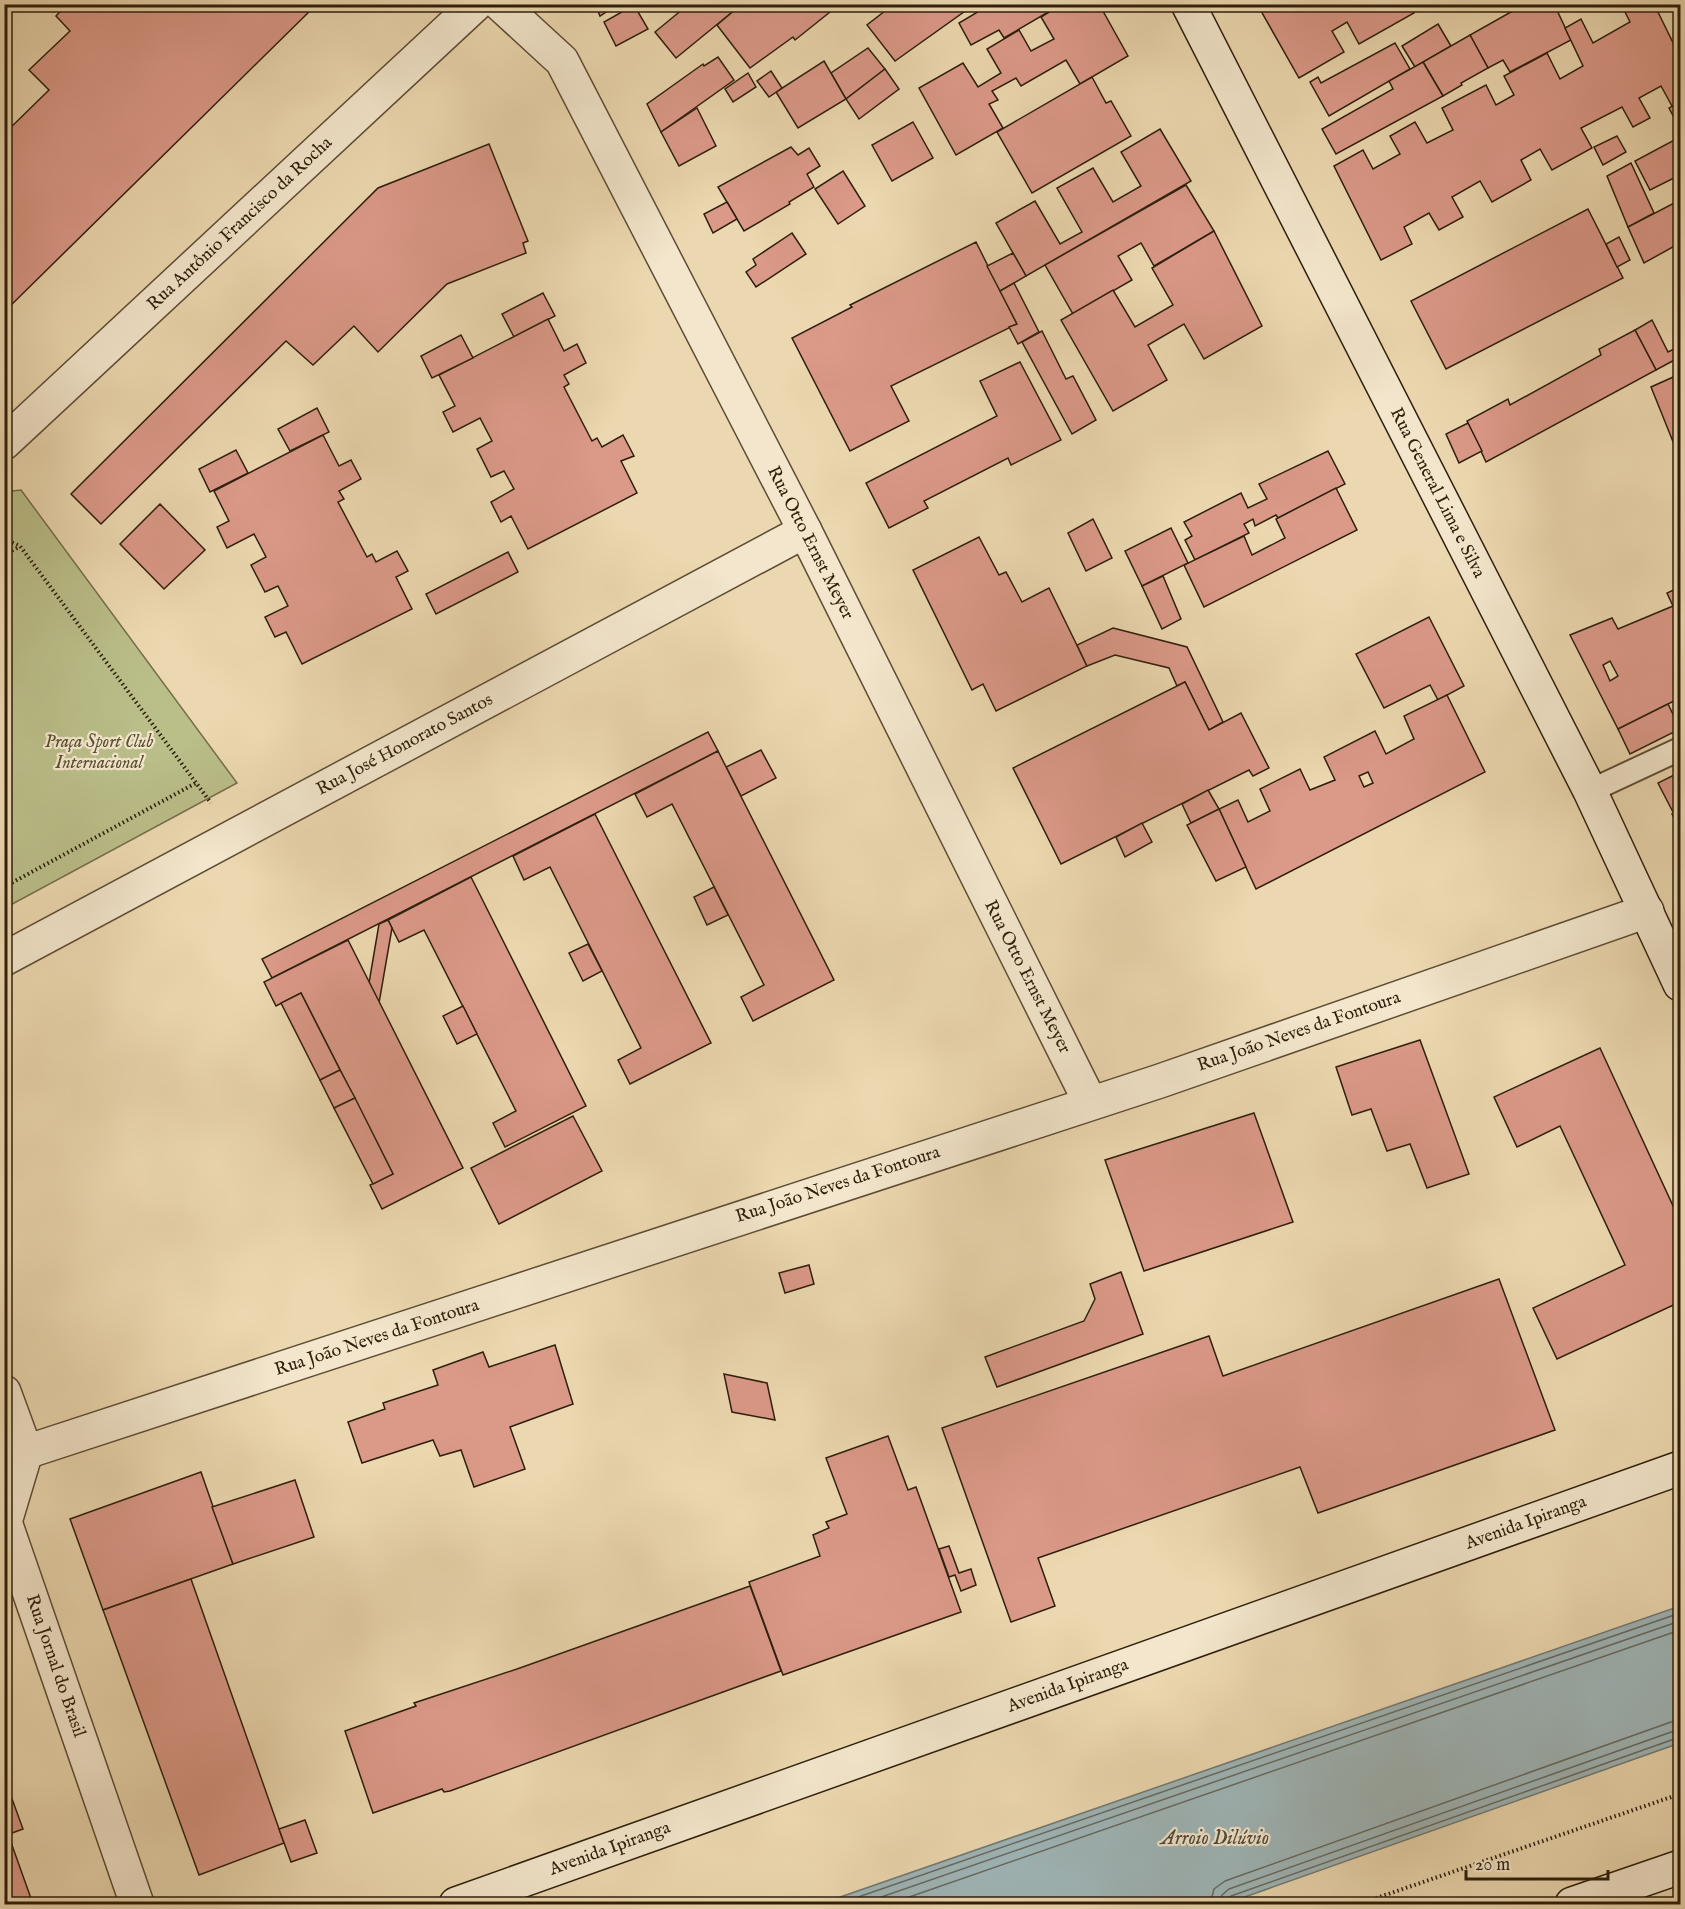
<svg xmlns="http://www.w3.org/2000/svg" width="1685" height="1909" viewBox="0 0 1685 1909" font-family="'IM FELL English',serif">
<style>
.green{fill:#babe89;stroke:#746e4a;stroke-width:1.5}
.water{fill:#9fb6b8;stroke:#727a73;stroke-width:1.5}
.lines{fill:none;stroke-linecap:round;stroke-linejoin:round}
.shore{stroke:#666a62;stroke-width:1.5}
.building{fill:#db9988;stroke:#2e1f0c;stroke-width:1.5;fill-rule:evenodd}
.lane-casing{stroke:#5e4d35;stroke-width:26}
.street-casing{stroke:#5e4d35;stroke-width:36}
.secondary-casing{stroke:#2e1f0c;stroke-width:36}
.path{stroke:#2e1f0c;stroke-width:4;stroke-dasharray:1.5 3;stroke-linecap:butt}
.lane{stroke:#f3e6cc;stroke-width:22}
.street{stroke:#f3e6cc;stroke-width:33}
.secondary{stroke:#f3e6cc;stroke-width:33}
.labels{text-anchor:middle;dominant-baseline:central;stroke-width:4.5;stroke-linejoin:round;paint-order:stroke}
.street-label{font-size:18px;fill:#2e1f0c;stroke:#f3e6cc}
.park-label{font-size:18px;font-style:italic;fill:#584f32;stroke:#f3e6cc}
.water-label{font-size:20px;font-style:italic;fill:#504c40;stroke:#f3e6cc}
</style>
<rect width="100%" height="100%" fill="#ecd8b0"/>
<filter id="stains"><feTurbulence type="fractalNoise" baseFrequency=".00333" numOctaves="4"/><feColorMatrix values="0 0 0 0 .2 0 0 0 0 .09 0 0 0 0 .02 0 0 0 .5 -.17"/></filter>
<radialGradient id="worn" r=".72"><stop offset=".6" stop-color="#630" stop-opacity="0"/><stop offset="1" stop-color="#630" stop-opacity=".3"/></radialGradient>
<path class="green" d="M21,490L237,783L5,908L4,492Z"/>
<path class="water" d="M1680,1606V1743L1225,1904H820Z"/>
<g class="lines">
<g class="shore">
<path d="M838,1904L1680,1613"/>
<path d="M861,1904L1680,1621"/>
<path d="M889,1904L1680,1630"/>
<path d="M1210,1904L1214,1889L1225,1881L1671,1722L1680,1721"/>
<path d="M1219,1904L1222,1895L1229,1889L1674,1731L1680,1730"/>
<path d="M1227,1904V1899L1231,1896L1680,1737"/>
</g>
</g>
<g class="building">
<path d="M67,4H317L4,312V134L49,90L29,70L70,31L56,16Z"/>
<path d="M595,4H618L600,16Z"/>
<path d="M689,4H742L676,58L655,32Z"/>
<path d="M742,4H840L795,40L793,37L750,68L717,25Z"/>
<path d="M894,4H975L895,61L867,25Z"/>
<path d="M977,4H1062L1004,38L999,30L971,45L959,23L981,10Z"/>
<path d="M1062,4H1099L1128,56L1080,84L1066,60L1021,86L1016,78L992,91L998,100L989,104L1003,128L956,155L919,88L963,63L978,87L1001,73L987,49L1019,30L1031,51L1054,39L1041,17Z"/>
<path d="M1272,4H1317L1319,8L1324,4H1409L1414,13L1359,44L1347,22L1332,31L1344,52L1299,78L1261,11Z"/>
<path d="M1525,4H1554L1571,40L1510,72L1503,60L1488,68L1470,35Z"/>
<path d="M1621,4H1654L1680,57V102L1672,106L1661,86L1639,98L1650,118L1633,127L1622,107L1581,128L1592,148L1552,170L1540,149L1521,160L1531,180L1492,202L1480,181L1452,197L1463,217L1439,230L1429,213L1404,227L1412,244L1381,260L1334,166L1363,150L1373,169L1400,154L1390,136L1415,122L1427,143L1453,130L1442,108L1486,85L1496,105L1514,95L1504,76L1547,53L1560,79L1583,66L1565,28L1581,19L1593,43L1630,22Z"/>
<path d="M634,5L648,29L616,46L604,22Z"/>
<path d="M1438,24L1451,46L1415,67L1402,46Z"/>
<path d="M1470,35L1488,68L1461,83L1462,85L1443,96L1423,62Z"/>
<path d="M1395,43L1410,69L1329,116L1310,82L1318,77L1321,83Z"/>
<path d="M868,48L885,69L846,99L831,73Z"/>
<path d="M718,57L734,80L661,132L647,104L703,64L704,66Z"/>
<path d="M824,61L846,99L798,128L776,92Z"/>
<path d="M1423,62L1443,96L1336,154L1322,129L1393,89L1389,81Z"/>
<path d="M885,69L899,89L859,119L846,99Z"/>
<path d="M771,71L782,88L769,97L757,81Z"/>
<path d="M748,73L756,87L733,102L725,89Z"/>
<path d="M1092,77L1106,103L1111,101L1131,136L1032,193L997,132Z"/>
<path d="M1680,102V124L1678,125L1669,108Z"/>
<path d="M697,108L716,146L679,166L661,132Z"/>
<path d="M913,122L933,158L892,181L872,145Z"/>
<path d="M1160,129L1191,181L1026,276L996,223L1035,201L1060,244L1082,232L1057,188L1093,168L1113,202L1141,186L1121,152Z"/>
<path d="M1617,136L1626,152L1603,165L1594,147Z"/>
<path d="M1680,137V175L1650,190L1635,161Z"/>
<path d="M489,144L528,241L523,243L526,253L447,284L378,352L354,326L313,365L286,341L101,524L71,494L378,188Z"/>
<path d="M791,147L798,155L809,148L820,166L807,174L814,187L789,202L790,204L744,231L718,187Z"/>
<path d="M1631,163L1654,213L1628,227L1607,176Z"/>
<path d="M843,171L865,206L838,224L815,189Z"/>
<path d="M1186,185L1214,231L1154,266L1141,243L1118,256L1132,280L1073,314L1045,265Z"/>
<path d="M1680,200V243L1644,263L1628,227Z"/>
<path d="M727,202L737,219L713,233L704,214Z"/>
<path d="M1588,209L1623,278L1446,369L1411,301Z"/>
<path d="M1214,231L1262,326L1204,359L1184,324L1148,345L1167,380L1113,411L1061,320L1113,290L1135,327L1173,305L1152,268Z"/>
<path d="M792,233L806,254L756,287L746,272L756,265L753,259Z"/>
<path d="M1619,237L1630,260L1617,267L1606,244Z"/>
<path d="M976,242L1017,324L891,386L909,421L850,451L792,338L852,307L850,305Z"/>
<path d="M1013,253L1026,276L1000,291L987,266Z"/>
<path d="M1014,283L1039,332L1018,344L1009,327L1017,324L1000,291Z"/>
<path d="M543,293L555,316L514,337L502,314Z"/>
<path d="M548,319L564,351L577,344L586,363L564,375L569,384L564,387L592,441L597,438L602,447L623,435L634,456L621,461L637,493L528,549L511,516L501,522L491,502L514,489L504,471L491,477L477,449L492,441L480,418L453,432L443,412L455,406L439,375Z"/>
<path d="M1652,320L1668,352L1678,347L1680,352V357L1656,370L1635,330Z"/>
<path d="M1635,330L1656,370L1486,462L1467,421L1508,399L1510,405L1601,355L1599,349Z"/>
<path d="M1042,331L1066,379L1073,376L1096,420L1072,434L1022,342Z"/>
<path d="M461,335L473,358L432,378L421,356Z"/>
<path d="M1020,362L1061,440L1011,465L1008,458L924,501L928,508L889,528L866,483L997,416L980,381Z"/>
<path d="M1680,374V459L1651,387Z"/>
<path d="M317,408L329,432L290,451L278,429Z"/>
<path d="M1468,423L1482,451L1459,463L1446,434Z"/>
<path d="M323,435L339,466L351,460L361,479L339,491L344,499L338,502L367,557L372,554L376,562L397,551L408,571L396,577L412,609L302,664L286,632L275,637L265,617L288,606L278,586L265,592L251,565L266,557L254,534L227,548L217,527L229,521L214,491Z"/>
<path d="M236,450L248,473L210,492L199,469Z"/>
<path d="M1328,451L1345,484L1278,518L1276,515L1255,526L1253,519L1244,524L1249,533L1195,560L1185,540L1192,536L1184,522L1241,493L1248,508L1267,499L1259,484Z"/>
<path d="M1336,488L1357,530L1204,607L1184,565L1244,536L1252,555L1285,538L1276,519Z"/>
<path d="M160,504L205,550L164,589L120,544Z"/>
<path d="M1093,519L1112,558L1086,571L1068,533Z"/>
<path d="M1171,528L1188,563L1142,586L1125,551Z"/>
<path d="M979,537L999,575L1006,572L1022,602L1049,588L1087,666L996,711L983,684L972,690L913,570Z"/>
<path d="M508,552L518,572L436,614L426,594Z"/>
<path d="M1163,576L1181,619L1162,629L1142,586Z"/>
<path d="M1680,587V698L1618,729L1570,635L1612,618L1618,629L1673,606L1667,593ZM1610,661L1618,676L1610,681L1603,665Z"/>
<path d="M1429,617L1464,686L1438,700L1430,685L1384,708L1356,654Z"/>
<path d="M1113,628L1187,647L1223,722L1209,730L1185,682L1177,686L1169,668L1115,655L1087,666L1077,645Z"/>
<path d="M1185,682L1209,730L1241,713L1269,768L1253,776L1249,770L1061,864L1013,768Z"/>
<path d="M1447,695L1485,772L1256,889L1219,809L1238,800L1248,822L1270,811L1260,789L1300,769L1310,790L1335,780L1324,757L1375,731L1386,754L1414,739L1404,716ZM1368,772L1373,783L1364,787L1359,776Z"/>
<path d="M1668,704L1680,729L1630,754L1618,729Z"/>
<path d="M708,732L718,751L272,978L262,959Z"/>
<path d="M761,750L776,778L741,796L726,767Z"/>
<path d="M718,751L834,980L753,1021L741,997L764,985L672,804L647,817L635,794Z"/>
<path d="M1680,772V811L1674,814L1658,783Z"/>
<path d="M1208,790L1219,809L1191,823L1182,804Z"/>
<path d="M1219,809L1246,867L1216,881L1187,825Z"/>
<path d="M1680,811V833L1672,814Z"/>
<path d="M595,814L711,1043L630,1084L618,1060L641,1048L550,867L524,880L513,856Z"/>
<path d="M1142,823L1152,842L1125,857L1116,837Z"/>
<path d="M471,877L586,1106L505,1147L493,1123L516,1111L424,930L399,942L388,920Z"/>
<path d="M714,887L728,915L707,925L694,897Z"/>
<path d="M388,920L392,928L379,1003L369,983L379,924Z"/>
<path d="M348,940L463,1168L382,1209L370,1185L393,1174L301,993L276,1006L264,982Z"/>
<path d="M588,944L602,971L583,981L569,953Z"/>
<path d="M301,993L340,1070L320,1080L281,1003Z"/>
<path d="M463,1006L477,1034L457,1044L443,1016Z"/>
<path d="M1420,1040L1469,1174L1427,1188L1410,1144L1387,1151L1371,1109L1352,1115L1336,1067Z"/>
<path d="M1600,1048L1680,1221V1302L1557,1359L1533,1308L1625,1265L1560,1126L1517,1147L1494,1097Z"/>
<path d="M340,1070L355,1098L334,1108L320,1080Z"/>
<path d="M355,1098L393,1174L373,1184L334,1108Z"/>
<path d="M1254,1113L1293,1222L1144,1271L1105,1160Z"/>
<path d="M573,1116L602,1171L499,1224L471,1168Z"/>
<path d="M809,1265L814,1284L785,1293L779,1273Z"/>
<path d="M1121,1272L1143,1334L997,1387L985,1357L1084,1321L1095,1299L1090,1284Z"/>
<path d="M1499,1279L1555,1430L1318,1513L1300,1467L1038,1558L1055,1606L1011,1622L942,1428L1209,1336L1223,1376Z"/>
<path d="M555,1345L573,1404L510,1427L525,1469L474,1487L461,1450L440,1456L433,1440L362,1463L348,1422L385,1409L383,1403L438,1385L433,1370L483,1352L489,1367Z"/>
<path d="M724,1374L767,1383L775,1420L732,1412Z"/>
<path d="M888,1436L908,1490L916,1487L961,1612L783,1675L749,1582L820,1556L813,1535L829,1528L826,1522L847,1514L826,1458Z"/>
<path d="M201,1472L233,1564L103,1610L70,1519Z"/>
<path d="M295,1480L314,1537L233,1564L212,1507Z"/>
<path d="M949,1546L959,1573L971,1569L976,1585L961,1591L955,1575L949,1577L939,1549Z"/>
<path d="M191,1579L284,1843L199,1875L103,1610Z"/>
<path d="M750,1586L781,1671L450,1791L444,1792L442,1789L373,1813L345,1731L416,1706L414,1703L517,1669Z"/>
<path d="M4,1777L23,1829L4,1836Z"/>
<path d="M305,1820L317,1853L291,1862L279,1829Z"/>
<path d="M8,1834L33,1904H4V1836Z"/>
</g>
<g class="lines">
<g class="lane-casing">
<path id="lane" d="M1590,791L1680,749"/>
</g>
<g class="street-casing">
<g id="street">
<path d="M500,4L562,61L805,531L1090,1102"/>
<path d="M4,443L476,4"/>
<path d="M4,959L805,531"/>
<path d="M4,1392L26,1452L5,1522L137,1904"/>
<path d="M26,1452L1160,1081L1647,911"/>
</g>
</g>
<g class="secondary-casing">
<g id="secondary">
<path d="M1188,4L1590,791L1680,984"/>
<path d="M456,1904L1680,1468"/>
<path d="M1572,1904L1680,1867"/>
</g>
</g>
<g class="path">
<path d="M4,539L20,546L211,803"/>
<path d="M4,555L19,547"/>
<path d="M4,887L196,783"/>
<path d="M1359,1904L1680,1794"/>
</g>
<use href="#lane" class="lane"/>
<use href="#street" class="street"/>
<use href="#secondary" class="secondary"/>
</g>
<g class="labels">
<g class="street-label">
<text transform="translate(240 224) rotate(-43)">Rua Antônio Francisco da Rocha</text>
<text transform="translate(1437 493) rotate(63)">Rua General Lima e Silva</text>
<text transform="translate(810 543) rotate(63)">Rua Otto Ernst Meyer</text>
<text transform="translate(405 745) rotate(-28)">Rua José Honorato Santos</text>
<text transform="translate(1027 977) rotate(63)">Rua Otto Ernst Meyer</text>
<text transform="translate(1299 1032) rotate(-19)">Rua João Neves da Fontoura</text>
<text transform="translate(838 1185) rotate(-18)">Rua João Neves da Fontoura</text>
<text transform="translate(377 1338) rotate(-18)">Rua João Neves da Fontoura</text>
<text transform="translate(1526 1523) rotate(-20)">Avenida Ipiranga</text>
<text transform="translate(55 1666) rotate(71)">Rua Jornal do Brasil</text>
<text transform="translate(1068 1686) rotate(-20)">Avenida Ipiranga</text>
<text transform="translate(610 1849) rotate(-20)">Avenida Ipiranga</text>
</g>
<g class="park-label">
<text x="99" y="742">Praça Sport Club<tspan x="99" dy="21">Internacional</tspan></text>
</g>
<g class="water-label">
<text x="1215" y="1838">Arroio Dilúvio</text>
</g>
</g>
<rect width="1685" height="1909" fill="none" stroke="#ecd8b0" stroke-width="24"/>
<rect x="6" y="6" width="1673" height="1897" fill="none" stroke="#2e1f0c" stroke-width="3"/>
<rect x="12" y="12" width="1661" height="1885" fill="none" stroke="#2e1f0c" stroke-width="1.5"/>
<path d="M1466 1870v9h142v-9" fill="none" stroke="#2e1f0c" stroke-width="3"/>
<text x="1475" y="1870" font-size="18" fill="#2e1f0c" stroke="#f3e6cc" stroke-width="4.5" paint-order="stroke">20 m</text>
<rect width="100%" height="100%" filter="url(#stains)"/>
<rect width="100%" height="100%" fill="url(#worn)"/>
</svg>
